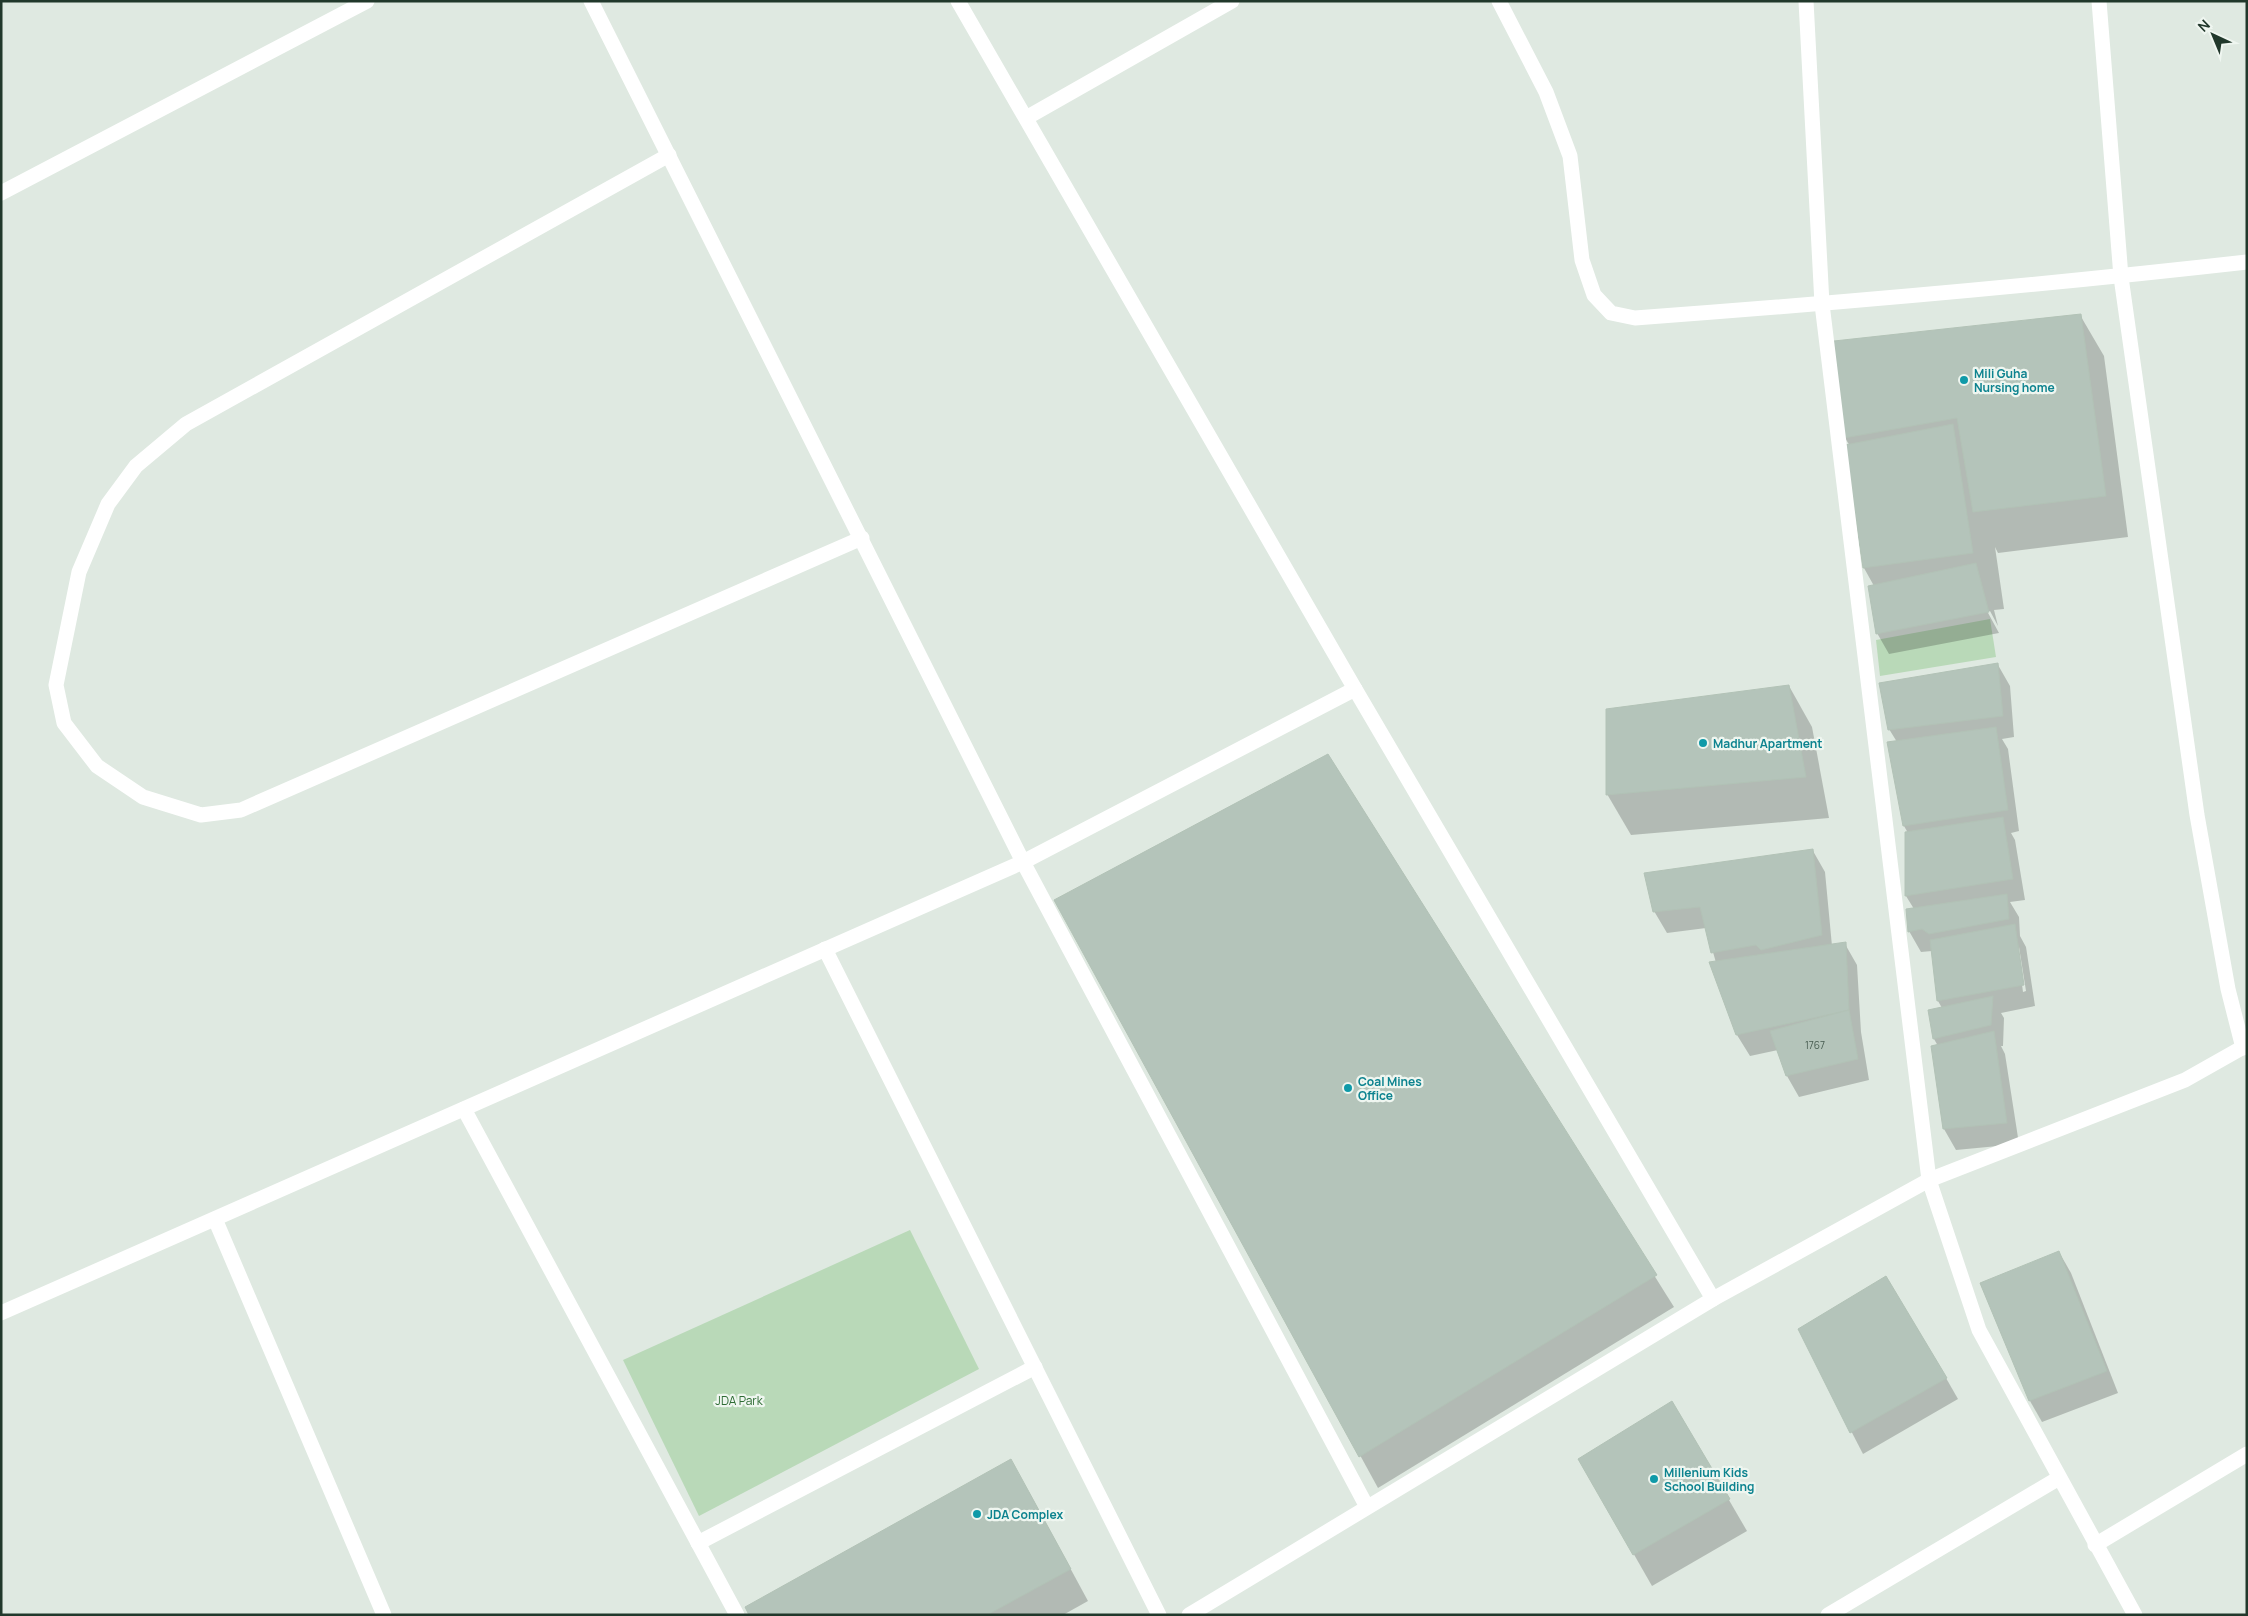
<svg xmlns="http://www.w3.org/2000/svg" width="2248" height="1616" viewBox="0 0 2248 1616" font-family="Manrope,sans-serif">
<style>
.green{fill:#b9d9b8}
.shadow{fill:#0003;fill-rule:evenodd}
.building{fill:#b4c4ba;stroke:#b2c2b6}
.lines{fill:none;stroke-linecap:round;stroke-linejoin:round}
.minor{stroke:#fff;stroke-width:15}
.culture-dot{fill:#0f9aa8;stroke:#eff6f0;stroke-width:2}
.labels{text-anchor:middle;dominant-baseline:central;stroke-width:4.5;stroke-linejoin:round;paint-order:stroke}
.number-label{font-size:10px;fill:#465b4f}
.culture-label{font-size:12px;font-weight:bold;fill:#0d838f;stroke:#eff6f0;text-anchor:start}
.park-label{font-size:12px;fill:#2e6c34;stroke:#eff6f0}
</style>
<rect width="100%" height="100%" fill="#dfe9e1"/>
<g class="green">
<path d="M1990,619L1996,657L1880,676L1876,640Z"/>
<path d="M910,1230L979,1369L699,1516L623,1360Z"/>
</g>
<g class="shadow">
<path d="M2080,315L2104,356L2128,537L1998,553L1995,547L2004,609L1994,610L1998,626L1990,611H1987L1999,633L1889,654L1877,633L1874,586L1864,568L1850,446L1845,438L1835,342Z"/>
<path d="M1998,665L2010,686L2014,737L2002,739L2008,749L2019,831L2011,833L2015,840L2025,900L2010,902L2019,917L2020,936L2026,947L2035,1006L2001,1013L2004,1018L2003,1046H2001L2005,1054L2019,1144L1956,1150L1944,1129L1938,1046L1934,1039L1929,1011L1942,1008L1938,1001L1932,951L1921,952L1909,931L1914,909L1906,896L1908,833L1904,826L1897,742L1889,729ZM2017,947H2019L2026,991L2023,992Z"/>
<path d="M1789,686L1812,727L1829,818L1631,835L1607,794Z"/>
<path d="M1328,756L1674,1307L1378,1488L1056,900Z"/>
<path d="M1813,851L1825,872L1832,946L1845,944L1857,965L1861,1032L1869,1080L1799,1097L1787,1076L1778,1050L1750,1056L1737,1035L1706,928L1667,933L1654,911Z"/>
<path d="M2059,1252L2071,1273L2118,1393L2042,1422L2030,1401L1981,1284Z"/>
<path d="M1799,1330L1946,1378L1958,1399L1863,1454Z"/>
<path d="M1672,1402L1747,1531L1652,1586L1580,1460Z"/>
<path d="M1029,1492L1088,1601L1063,1615H751Z"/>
</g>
<g class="building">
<path d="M2081,314L2106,496L1973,512L1957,418L1844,438L1834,341Z"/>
<path d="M1953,424L1973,553L1863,568L1845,445Z"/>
<path d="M1976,563L1989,612L1876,634L1868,586Z"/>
<path d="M1998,663L2003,716L1888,730L1879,683Z"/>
<path d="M1789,685L1806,777L1606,795V709Z"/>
<path d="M1996,727L2008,810L1903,826L1887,742Z"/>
<path d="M1328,754L1657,1275L1359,1457L1054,900Z"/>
<path d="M2003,817L2013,879L1905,896V832Z"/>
<path d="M1813,849L1822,935L1761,950L1756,945L1711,953L1700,907L1653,912L1644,873Z"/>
<path d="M2007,894L2009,919L1929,934L1922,929L1908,932L1906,909Z"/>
<path d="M2015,924L2024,985L1937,1001L1930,940Z"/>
<path d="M1846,942L1849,1010L1736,1035L1709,962Z"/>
<path d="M1993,996L1991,1025L1933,1039L1928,1010Z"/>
<path d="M1849,1010L1858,1059L1786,1076L1770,1031Z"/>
<path d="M1994,1031L2007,1123L1943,1129L1931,1046Z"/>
<path d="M2059,1251L2107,1371L2029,1401L1980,1283Z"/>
<path d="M1886,1276L1947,1378L1850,1433L1798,1329Z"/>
<path d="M1672,1401L1730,1499L1633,1555L1578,1459Z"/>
<path d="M1011,1459L1071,1569L987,1615H749L745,1607Z"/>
</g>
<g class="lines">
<g class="minor">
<path d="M591,1L1023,862L1367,1507"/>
<path d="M958,1L1355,689L1713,1299"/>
<path d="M1499,1L1546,92L1570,156L1582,260L1594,295L1611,313L1635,318C1839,303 2043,285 2247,262"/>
<path d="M1806,1L1822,304L1929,1180L1979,1330L2135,1615"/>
<path d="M2099,1L2121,277L2197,815L2228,989L2243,1048"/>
<path d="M1026,118L1232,1"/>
<path d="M669,155L186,424L136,466L108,504L79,572L56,685L64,723L97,766L143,797L201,815L241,810L862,538"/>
<path d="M1,193L367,1"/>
<path d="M825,949L1159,1615"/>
<path d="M464,1109L737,1615"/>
<path d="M215,1219L384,1615"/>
<path d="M1,1313L1023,862L1355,689"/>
<path d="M698,1543L1035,1367"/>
<path d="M2095,1545L2247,1454"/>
<path d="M1189,1615L1713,1299L1929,1180L2185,1080L2247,1045"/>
<path d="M1828,1615L2059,1478"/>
</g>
</g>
<g class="culture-dot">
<circle cx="1964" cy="380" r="5"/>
<circle cx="1703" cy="743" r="5"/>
<circle cx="1348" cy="1088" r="5"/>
<circle cx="1654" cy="1479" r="5"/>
<circle cx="977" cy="1514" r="5"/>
</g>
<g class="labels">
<g class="number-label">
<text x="1815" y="1045">1767</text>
</g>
<g class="culture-label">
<text x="1974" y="373">Mili Guha<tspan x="1974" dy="14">Nursing home</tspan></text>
<text x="1713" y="743">Madhur Apartment</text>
<text x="1358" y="1081">Coal Mines<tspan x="1358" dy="14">Office</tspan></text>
<text x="1664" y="1472">Millenium Kids<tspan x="1664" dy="14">School Building</tspan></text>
<text x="987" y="1514">JDA Complex</text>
</g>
<g class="park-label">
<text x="739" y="1400">JDA Park</text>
</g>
</g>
<rect width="2248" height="1616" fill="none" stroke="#21382b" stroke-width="5"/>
<g transform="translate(2213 35) rotate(316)" stroke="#eff6f0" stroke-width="4" paint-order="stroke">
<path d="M0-4L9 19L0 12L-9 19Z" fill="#21382b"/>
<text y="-8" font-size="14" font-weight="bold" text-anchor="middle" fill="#21382b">N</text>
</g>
</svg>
